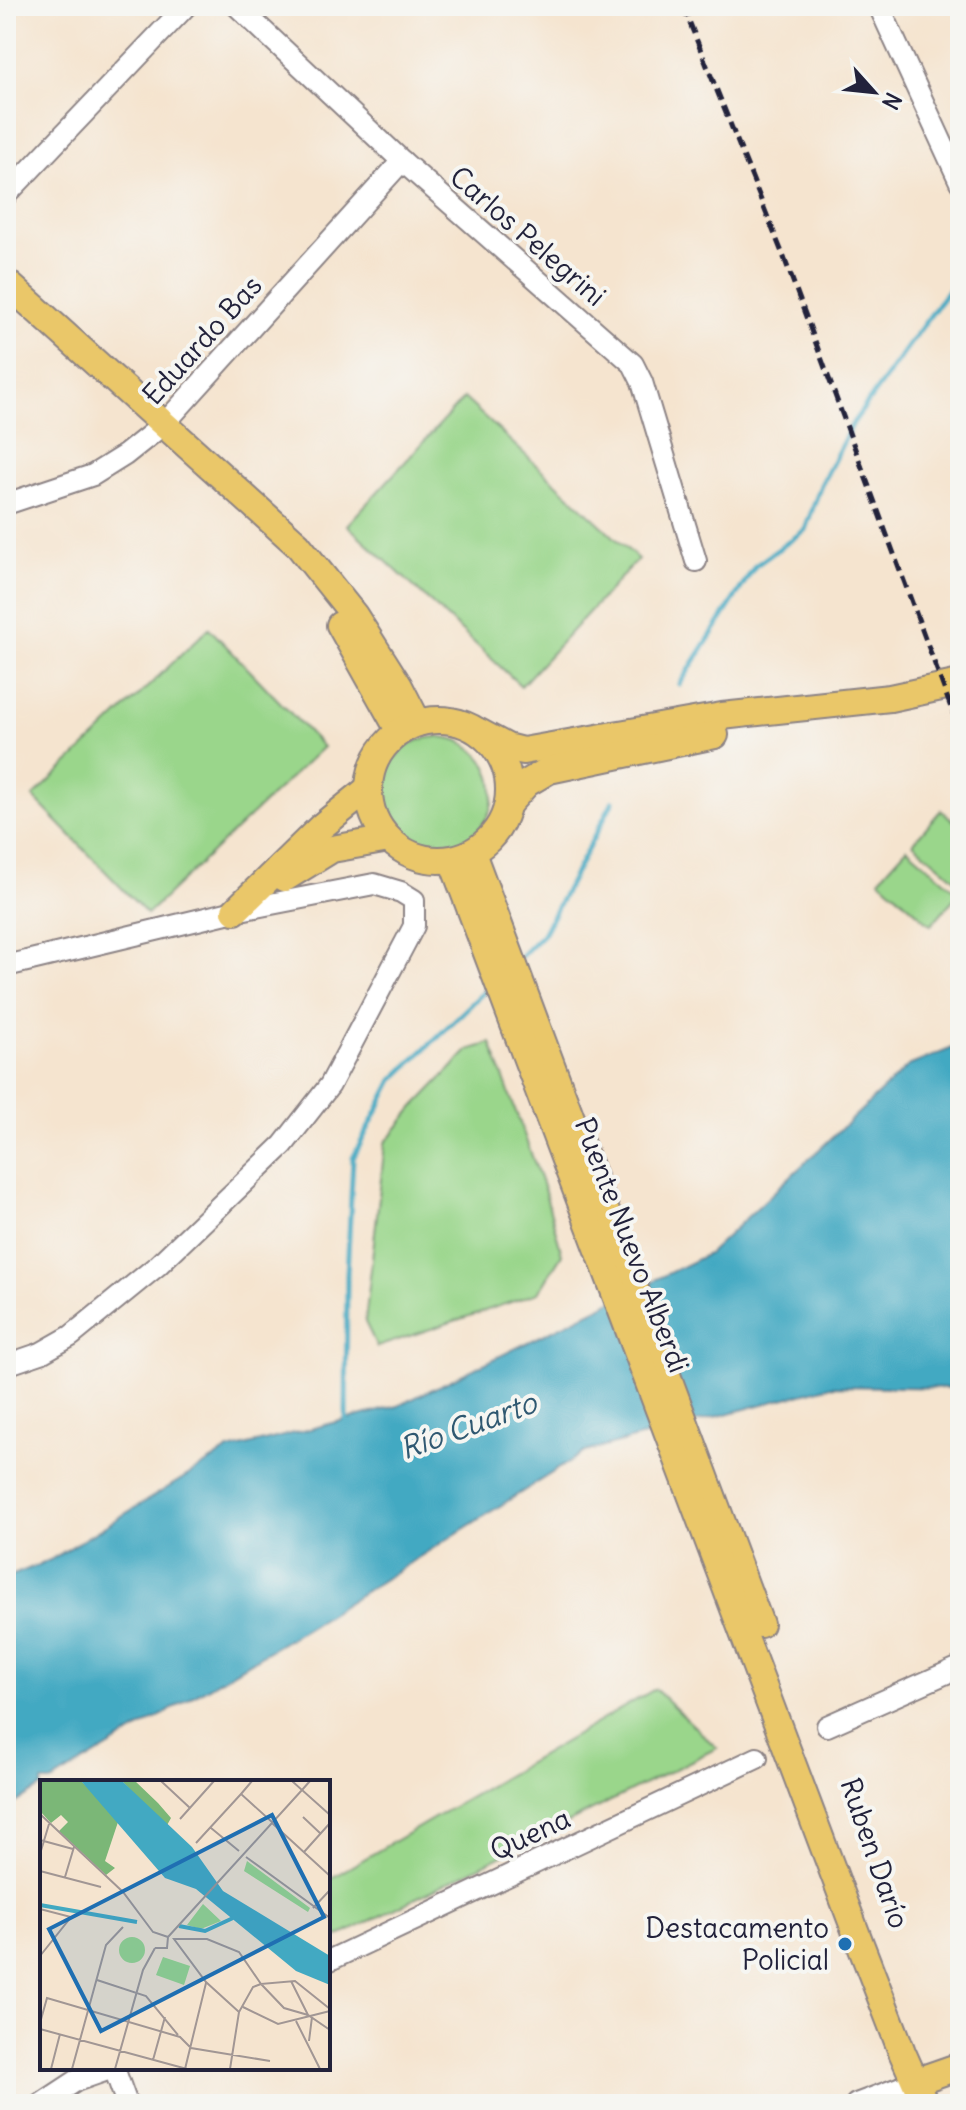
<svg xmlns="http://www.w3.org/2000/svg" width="966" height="2110" viewBox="0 0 966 2110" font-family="Delius,sans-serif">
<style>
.green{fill:#9ad68b;stroke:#5e7c63;stroke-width:2}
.water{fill:#42a9c2;stroke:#32667e;stroke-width:2}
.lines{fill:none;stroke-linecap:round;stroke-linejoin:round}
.stream{stroke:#42a9c2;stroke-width:5}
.minor-casing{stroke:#8c8385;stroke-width:24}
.major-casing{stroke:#8c8385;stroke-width:30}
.minor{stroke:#fff;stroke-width:20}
.major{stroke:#eac769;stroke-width:26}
.rail{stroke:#22223b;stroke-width:5;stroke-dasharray:12 6;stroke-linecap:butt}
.poi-dot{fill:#1f6fb2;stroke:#f6f6f2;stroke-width:3}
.labels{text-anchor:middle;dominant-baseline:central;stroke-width:8;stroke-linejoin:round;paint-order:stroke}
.street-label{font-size:28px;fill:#22223b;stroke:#f6f6f2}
.poi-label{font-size:28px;fill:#22223b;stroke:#f6f6f2;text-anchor:end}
.water-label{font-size:30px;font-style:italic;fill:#2f5871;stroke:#f6f6f2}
.inset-river{fill:none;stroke:#42a9c2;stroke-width:4}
.inset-road{fill:none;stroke:#a19694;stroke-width:2}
.view{fill:#1f6fb2;fill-opacity:0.15;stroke:#1f6fb2;stroke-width:4}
.inset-edge{fill:none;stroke:#22223b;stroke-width:4}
</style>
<rect width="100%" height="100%" fill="#f6f6f2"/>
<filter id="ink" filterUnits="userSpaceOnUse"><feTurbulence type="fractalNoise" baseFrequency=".0125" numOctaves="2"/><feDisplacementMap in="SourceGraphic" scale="16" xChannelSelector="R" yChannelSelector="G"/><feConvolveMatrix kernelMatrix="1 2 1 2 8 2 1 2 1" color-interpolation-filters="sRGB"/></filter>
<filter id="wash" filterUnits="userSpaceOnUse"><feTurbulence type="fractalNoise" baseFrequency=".006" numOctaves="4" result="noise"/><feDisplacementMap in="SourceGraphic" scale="32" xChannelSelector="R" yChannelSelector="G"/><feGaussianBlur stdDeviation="1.8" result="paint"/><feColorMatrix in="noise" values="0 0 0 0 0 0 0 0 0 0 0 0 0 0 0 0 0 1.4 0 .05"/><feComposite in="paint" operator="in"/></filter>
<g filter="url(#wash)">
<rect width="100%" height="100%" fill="#f5e4cf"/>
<g class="green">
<path d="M464,398L638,559L521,686L347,525Z"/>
<path d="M209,628L323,747L147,914L33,797Z"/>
<circle cx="438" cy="792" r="55"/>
<path d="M941,810L960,826V883L913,843Z"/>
<path d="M907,848L959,893L931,925L879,879Z"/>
<path d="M491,1043L545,1192L562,1254L538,1293L377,1347L365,1322L385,1143L414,1107L469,1050Z"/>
<path d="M655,1689L717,1748L328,1942V1880Z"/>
</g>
<path class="water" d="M960,1045V1388L831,1386L585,1452L315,1623L51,1782H42V1787L6,1809V1578L50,1560L229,1450L398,1406L708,1254L908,1066Z"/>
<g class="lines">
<g class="stream">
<path d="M680,684L755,566L805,530L821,485L853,423L960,274"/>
<path d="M521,956L543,934L613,801"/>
<path d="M346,1424L347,1274L353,1158L393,1080L491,985"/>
</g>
</g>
</g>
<g filter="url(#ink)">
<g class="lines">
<g class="minor-casing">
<g id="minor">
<path d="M237,6L402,161L633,364L642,382L696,561"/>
<path d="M879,6L960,182"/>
<path d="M6,195L186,6"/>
<path d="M6,504L93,475L125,455L164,424L402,161"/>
<path d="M6,966L235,911L374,884L401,892L414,900V926L330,1085L283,1145L157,1266L71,1336L41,1353L6,1365"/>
<path d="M827,1726L960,1667"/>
<path d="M328,1961L757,1758"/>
<path d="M114,2068L127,2104"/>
<path d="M41,2104L76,2081L113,2068"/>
<path d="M856,2104L917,2081"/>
</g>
</g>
<g class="major-casing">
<g id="major">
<path d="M6,282L298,545L354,615L399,686L418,723"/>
<path d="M340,625L400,732"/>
<circle cx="439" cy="790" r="70"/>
<path d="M479,732L507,747L523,751L722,716L890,698L960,683"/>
<path d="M508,804L527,783L549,770L715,735"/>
<path d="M472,853L760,1624"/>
<path d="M452,860L861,1946L902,2052L925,2104"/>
<path d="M285,878L332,849L389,839"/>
<path d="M235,911L322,826L369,788"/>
<path d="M917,2081L960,2066"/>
</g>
</g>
<use href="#minor" class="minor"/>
<use href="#major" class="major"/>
<path class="rail" d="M683,6L785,260L960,732"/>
</g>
</g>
<circle class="poi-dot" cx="845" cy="1944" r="8"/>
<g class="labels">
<g class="street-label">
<text transform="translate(528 236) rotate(41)">Carlos Pelegrini</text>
<text transform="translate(202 340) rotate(-48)">Eduardo Bas</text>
<text transform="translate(632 1245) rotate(69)">Puente Nuevo Alberdi</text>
<text transform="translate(530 1834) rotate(-25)">Quena</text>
<text transform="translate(875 1853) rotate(71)">Ruben Darío</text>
</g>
<g class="poi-label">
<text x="829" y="1928">Destacamento<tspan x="829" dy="32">Policial</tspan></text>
</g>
<g class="water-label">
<text transform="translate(468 1425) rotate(-20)">Río Cuarto</text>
</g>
</g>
<g transform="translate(40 1780)">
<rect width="290" height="290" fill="#f5e4cf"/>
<path d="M207,81L270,128L268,132L204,91ZM163,124L181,141L161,149L147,145ZM79 170a13 13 0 1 1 26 0a13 13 0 1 1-26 0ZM123,177L150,186L144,205L116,195Z" fill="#9ad68b"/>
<path d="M0,1H41L79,39L65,81L75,88L66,95L19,51L28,42L21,35L11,43L0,31ZM82,1H95L118,23L131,38L126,47Z" fill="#7bb777"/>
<path d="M41,1H82L152,67L183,111L290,176V205L256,191L156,109L125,98Z" fill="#42a9c2"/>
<path class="inset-river" d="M0,125L97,142M139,146L165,151L193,138"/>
<path class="inset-road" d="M121,1L150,28M212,1L201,14L232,42M270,1L262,10L290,35M0,34L83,112L113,152L128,157L127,168H115M263,37L281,54M140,39L174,1M232,43L290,96M171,48L199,71M0,60L33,69M156,63L201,14M264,72L290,43M0,74L9,44M206,77L290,138M0,91L61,107M25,97L34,67M273,128L290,110M0,129L31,137L0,176M128,157L262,10L252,1M57,200L106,216L138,255M251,201L268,235M203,227L238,244L290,231M199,232L166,202L134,159H167L199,172L221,204L255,201L290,229M256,241L280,289M0,243L7,218L140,257L151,268L230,281M0,249L147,289M269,261L272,237M113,280L125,237M11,289L20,254M32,289L66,165L83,147M75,289L103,190L115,168M145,289L166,203M190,289L199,232L213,207L221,204L244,228L268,235L290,250"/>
<path class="view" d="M232,35L284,137L61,251L9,149Z"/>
<rect width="290" height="290" class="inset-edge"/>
</g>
<rect width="966" height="2110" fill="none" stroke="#f6f6f2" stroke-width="32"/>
<g transform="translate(874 92) rotate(117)" stroke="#f6f6f2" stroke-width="6" paint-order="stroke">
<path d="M0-6L14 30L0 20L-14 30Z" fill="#22223b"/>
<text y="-12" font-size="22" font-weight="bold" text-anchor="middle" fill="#22223b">N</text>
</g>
</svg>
